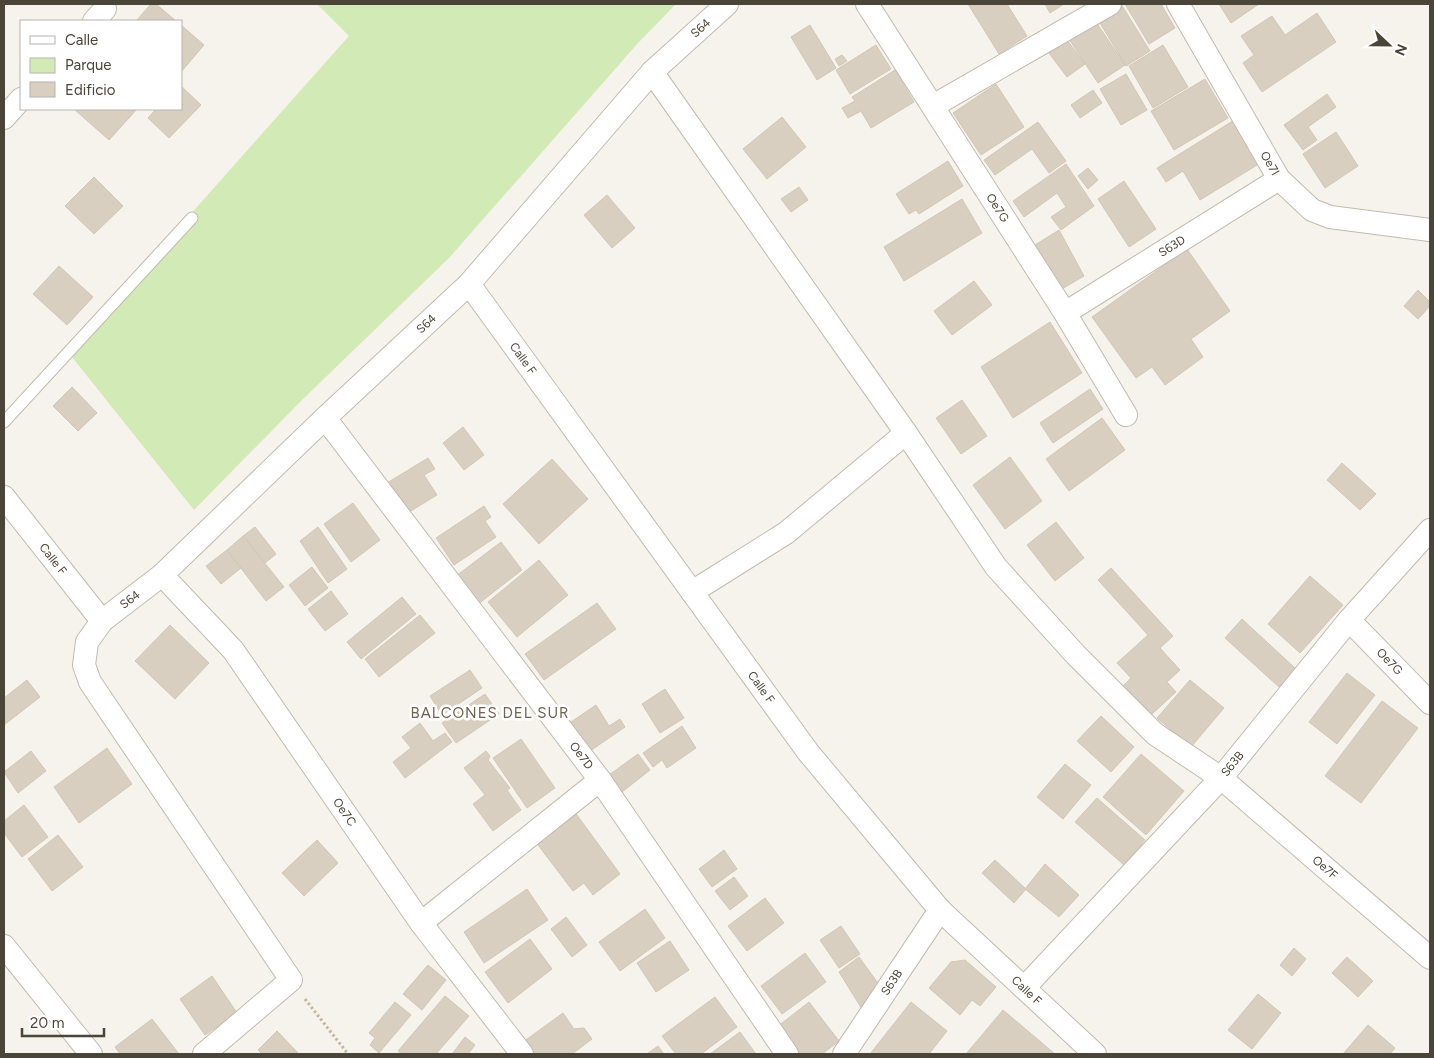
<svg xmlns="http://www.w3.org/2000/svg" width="1434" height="1058" viewBox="0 0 1434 1058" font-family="Figtree,sans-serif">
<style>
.green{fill:#d2eab5}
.building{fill:#d8cfc1;stroke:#d3c7b4}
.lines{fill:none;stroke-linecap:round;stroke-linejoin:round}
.lane-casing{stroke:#c2bbae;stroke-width:13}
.street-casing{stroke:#c2bbae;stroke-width:24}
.path{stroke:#c4b79f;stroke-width:3;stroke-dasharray:2.5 2.5;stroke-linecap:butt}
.lane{stroke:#fff;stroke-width:11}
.street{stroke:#fff;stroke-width:22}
.labels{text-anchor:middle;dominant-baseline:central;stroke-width:5;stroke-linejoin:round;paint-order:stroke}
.street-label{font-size:12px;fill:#4b4439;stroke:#fff}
.quarter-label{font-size:15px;letter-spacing:1px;fill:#6e6250;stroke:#fff}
</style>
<rect width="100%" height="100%" fill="#f6f3ec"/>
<path class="green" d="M317,4H676L638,43L449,258L301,401L194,510L68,352L349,36Z"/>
<g class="building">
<path d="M151,4H156L176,21H138L137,20Z"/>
<path d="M968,4H1007L1027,36L999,54Z"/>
<path d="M1045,4H1064L1050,13Z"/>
<path d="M1121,4L1150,51L1126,66L1097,18Z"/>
<path d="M1125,4H1161L1175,28L1149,44Z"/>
<path d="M1219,4H1259L1231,23Z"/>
<path d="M1317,13L1336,42L1262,92L1243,63L1254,55L1241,36L1272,16L1285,35Z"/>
<path d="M1096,22L1125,65L1098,83L1069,39Z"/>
<path d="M181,25L204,45L181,72Z"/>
<path d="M810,25L836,68L817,80L791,37Z"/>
<path d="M1067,40L1085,64L1067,77L1049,53Z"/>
<path d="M876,45L891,69L850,94L836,70Z"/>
<path d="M1163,45L1188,87L1153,108L1129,66Z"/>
<path d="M842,55L847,61L839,66L835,59Z"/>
<path d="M895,70L914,102L871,128L861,111L848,118L842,108L855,101L852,97Z"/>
<path d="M1126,74L1147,110L1121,125L1100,89Z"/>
<path d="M1205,79L1228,118L1174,150L1151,111Z"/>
<path d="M996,84L1024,127L981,155L953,113Z"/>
<path d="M181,86L201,105L169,138L148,118L156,109H181Z"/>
<path d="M1093,90L1102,103L1080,118L1071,105Z"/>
<path d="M1327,94L1336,107L1308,127L1317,140L1303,150L1284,125Z"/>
<path d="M74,109H137L109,140Z"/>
<path d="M782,117L806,147L767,179L743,149Z"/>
<path d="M1236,119L1262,162L1200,200L1183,171L1166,182L1157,168Z"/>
<path d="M1038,122L1066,161L1049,173L1032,149L995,175L984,160Z"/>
<path d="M1336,132L1358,166L1325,188L1303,154Z"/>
<path d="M948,161L963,186L919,214L916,210L909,214L896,194Z"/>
<path d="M1066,164L1094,206L1061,230L1051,217L1066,207L1057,193L1024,217L1013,201Z"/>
<path d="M1088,168L1098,180L1088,189L1078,176Z"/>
<path d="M94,177L123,206L94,234L65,206Z"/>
<path d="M1124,181L1156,229L1129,247L1098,199Z"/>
<path d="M799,187L808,200L791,212L781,199Z"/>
<path d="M607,195L635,228L612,248L584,215Z"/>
<path d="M962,199L982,233L904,281L884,247Z"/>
<path d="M1059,230L1084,276L1060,290L1035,245Z"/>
<path d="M1187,249L1230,311L1191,339L1203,357L1165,385L1152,367L1136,378L1092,317Z"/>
<path d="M59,266L93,297L67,325L33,294Z"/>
<path d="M974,281L992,305L952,335L934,311Z"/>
<path d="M1418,290L1430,302V306L1418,319L1404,306Z"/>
<path d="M1050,322L1082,373L1013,418L981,367Z"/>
<path d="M72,387L97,413L78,431L53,406Z"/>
<path d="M1090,389L1103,409L1053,443L1040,423Z"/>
<path d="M962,400L987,436L961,454L936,418Z"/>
<path d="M1102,418L1125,450L1069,491L1046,459Z"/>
<path d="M463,427L484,455L464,470L443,443Z"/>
<path d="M1010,457L1042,501L1005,529L973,485Z"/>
<path d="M428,458L435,469L424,475L437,495L406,514L387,483Z"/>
<path d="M552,459L588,499L539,544L503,504Z"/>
<path d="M1342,463L1376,494L1360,510L1327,480Z"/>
<path d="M353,503L380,540L351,562L324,524Z"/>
<path d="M484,506L491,517L485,521L496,537L454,565L436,538Z"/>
<path d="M1056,522L1084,558L1055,581L1027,545Z"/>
<path d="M255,527L276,554L265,563L243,536Z"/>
<path d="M318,527L347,569L328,583L300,541Z"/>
<path d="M243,536L284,587L266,601L227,550Z"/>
<path d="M501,542L522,570L473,608L452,579Z"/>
<path d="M227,550L241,568L221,584L206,566Z"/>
<path d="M539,560L568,595L517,637L488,602Z"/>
<path d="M312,567L328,588L305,606L289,585Z"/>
<path d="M1111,568L1173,636L1160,648L1180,670L1167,682L1176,692L1150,716L1123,686L1131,678L1117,663L1148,635L1098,580Z"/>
<path d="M1310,576L1343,605L1300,653L1268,624Z"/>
<path d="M331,591L348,614L325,631L308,609Z"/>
<path d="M402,597L416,614L361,659L347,642Z"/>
<path d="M597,603L616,629L544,680L525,654Z"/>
<path d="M420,615L435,633L379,677L365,659Z"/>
<path d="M1242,619L1296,669L1279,687L1225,638Z"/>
<path d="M170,625L209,663L175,699L135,661Z"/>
<path d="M470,670L482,688L442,715L430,696Z"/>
<path d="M1347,673L1375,695L1337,744L1309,722Z"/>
<path d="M27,680L40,697L4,725V698Z"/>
<path d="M1190,680L1224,708L1191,747L1157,718Z"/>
<path d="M665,689L684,718L660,733L642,704Z"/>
<path d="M485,694L499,714L456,743L442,723Z"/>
<path d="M1382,701L1418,728L1361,803L1325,776Z"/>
<path d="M596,705L609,726L620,719L625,727L587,753L568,724Z"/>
<path d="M1101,716L1134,747L1111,772L1077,741Z"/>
<path d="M420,723L433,741L445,733L452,742L405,778L393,762L411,748L402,737Z"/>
<path d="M682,726L696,748L667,768L662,760L653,767L643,753Z"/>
<path d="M521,739L555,788L527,808L493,758Z"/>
<path d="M107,748L132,784L79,823L54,787Z"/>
<path d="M31,751L46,771L18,793L4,772Z"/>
<path d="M486,751L490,756L488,760L510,788L507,790L521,810L493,831L473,804L485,795L464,768Z"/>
<path d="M638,754L650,770L622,792L609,775Z"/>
<path d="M1141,754L1184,791L1146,835L1103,797Z"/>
<path d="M1065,764L1091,785L1063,819L1037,797Z"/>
<path d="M1097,798L1145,840L1124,865L1075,822Z"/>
<path d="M24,805L48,837L22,857L4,833V821Z"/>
<path d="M574,811L620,874L593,895L584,883L573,891L535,841Z"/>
<path d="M58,835L83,867L52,891L28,859Z"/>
<path d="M317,840L338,863L304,896L282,873Z"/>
<path d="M724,850L737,869L712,887L699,869Z"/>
<path d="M995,860L1026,889L1014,903L982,873Z"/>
<path d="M1045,864L1079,895L1059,917L1025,889Z"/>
<path d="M734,877L748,896L730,910L715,891Z"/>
<path d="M527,889L548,920L484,963L464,932Z"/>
<path d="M765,898L784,923L747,951L728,926Z"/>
<path d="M645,909L665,938L620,971L599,942Z"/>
<path d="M566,917L587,945L572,957L551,929Z"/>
<path d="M841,926L860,954L839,968L820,940Z"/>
<path d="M530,939L552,969L508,1003L485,972Z"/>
<path d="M670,941L689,970L656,992L637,963Z"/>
<path d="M1294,948L1306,959L1292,976L1280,965Z"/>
<path d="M805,953L826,982L782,1014L761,986Z"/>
<path d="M859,957L880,986L862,1009L839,972Z"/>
<path d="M1347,957L1373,981L1358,997L1332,973Z"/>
<path d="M965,960L996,987L980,1006L972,1000L960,1015L929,988L951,962Z"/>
<path d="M428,965L446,980L422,1010L403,994Z"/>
<path d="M212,976L237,1013L205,1035L180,999Z"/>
<path d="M1258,994L1281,1013L1252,1049L1228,1030Z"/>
<path d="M445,996L469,1016L436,1054H402L398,1051Z"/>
<path d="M715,997L737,1027L701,1054H676L662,1036Z"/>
<path d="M395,1002L411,1015L379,1053L370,1045L375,1038L369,1033Z"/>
<path d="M809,1002L839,1041L822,1054H798L777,1027Z"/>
<path d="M911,1002L947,1031L929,1054H870Z"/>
<path d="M1003,1010L1055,1054H966Z"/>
<path d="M563,1013L574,1029L584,1028L592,1039L572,1054H532L523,1042Z"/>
<path d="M152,1019L179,1054H120L115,1047Z"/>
<path d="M1368,1025L1395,1048L1390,1054H1343Z"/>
<path d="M277,1031L299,1054H262L258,1050Z"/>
<path d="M740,1032L756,1054H710Z"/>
<path d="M465,1037L475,1045L468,1054H452Z"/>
<path d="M658,1046L664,1054H647Z"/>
</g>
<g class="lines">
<g class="lane-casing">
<path id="lane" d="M4,422L192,218"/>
</g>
<g class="street-casing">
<g id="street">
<path id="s1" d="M867,4L1065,313L1126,415"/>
<path id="s2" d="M1178,4L1279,179L1312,210L1330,217L1430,230"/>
<path d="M94,21L105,9"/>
<path id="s3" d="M652,72L906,433L996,567L1076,655L1155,734L1221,778L1430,958"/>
<path d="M933,106L1110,4"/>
<path d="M4,118L21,99"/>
<path id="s4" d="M469,284L808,752L940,910L1095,1054"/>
<path id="s5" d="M1065,313L1279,179"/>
<path id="s6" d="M325,418L600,780L787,1054"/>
<path id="s7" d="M4,497L102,621"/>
<path id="s8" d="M162,575L233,650L421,923L522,1054"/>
<path d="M692,592L786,533L906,433"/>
<path id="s9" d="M1349,620L1430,703"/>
<path d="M421,923L600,780"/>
<path d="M4,946L91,1054"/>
<path id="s10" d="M1024,988L1221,778L1349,620L1430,530"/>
<path id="s11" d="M204,1054L291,980L90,682L84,665L87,642L102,621L162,575L325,418L469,284L652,72L727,4"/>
<path id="s12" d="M844,1054L940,910"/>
</g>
</g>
<path class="path" d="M305,999L348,1054"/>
<use href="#lane" class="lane"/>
<use href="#street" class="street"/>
</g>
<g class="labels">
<g class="street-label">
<text stroke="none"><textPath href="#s11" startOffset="1385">S64</textPath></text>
<text stroke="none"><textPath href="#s2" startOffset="184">Oe7I</textPath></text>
<text stroke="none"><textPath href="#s1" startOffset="242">Oe7G</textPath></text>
<text stroke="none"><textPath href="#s5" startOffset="126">S63D</textPath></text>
<text stroke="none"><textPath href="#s11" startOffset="981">S64</textPath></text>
<text stroke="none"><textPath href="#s4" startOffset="92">Calle F</textPath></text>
<text stroke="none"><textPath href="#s7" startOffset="79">Calle F</textPath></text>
<text stroke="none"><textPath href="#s11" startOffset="576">S64</textPath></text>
<text stroke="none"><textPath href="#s9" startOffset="58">Oe7G</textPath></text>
<text stroke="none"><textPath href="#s4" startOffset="498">Calle F</textPath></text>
<text stroke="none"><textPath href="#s6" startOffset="424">Oe7D</textPath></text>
<text stroke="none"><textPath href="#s10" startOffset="306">S63B</textPath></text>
<text stroke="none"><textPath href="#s8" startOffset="300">Oe7C</textPath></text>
<text stroke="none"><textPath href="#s3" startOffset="1050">Oe7F</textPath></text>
<text stroke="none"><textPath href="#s12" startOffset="86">S63B</textPath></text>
<text stroke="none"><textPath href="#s4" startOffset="902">Calle F</textPath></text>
</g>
<g class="quarter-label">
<text x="490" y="713">BALCONES DEL SUR</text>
</g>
</g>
<rect width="1434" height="1058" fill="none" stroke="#4b4439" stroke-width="10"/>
<rect x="20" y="20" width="162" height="90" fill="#ffffff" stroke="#b7b4b0"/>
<rect x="30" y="36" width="25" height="8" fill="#ffffff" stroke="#b7b4b0"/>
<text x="65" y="45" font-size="15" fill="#4b4439">Calle</text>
<rect x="30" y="58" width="25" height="15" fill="#d2eab5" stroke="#b7b4b0"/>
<text x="65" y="70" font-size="15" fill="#4b4439">Parque</text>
<rect x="30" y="82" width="25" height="15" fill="#d8cfc1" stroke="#b7b4b0"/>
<text x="65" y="95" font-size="15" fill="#4b4439">Edificio</text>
<g transform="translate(1389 45) rotate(112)" stroke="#ffffff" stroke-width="4" paint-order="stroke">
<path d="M0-4L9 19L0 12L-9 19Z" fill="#4b4439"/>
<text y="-8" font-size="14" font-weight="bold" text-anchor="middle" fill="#4b4439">N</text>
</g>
<path d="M22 1028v8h82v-8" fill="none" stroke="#4b4439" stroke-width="2.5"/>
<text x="30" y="1028" font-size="15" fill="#4b4439" stroke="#ffffff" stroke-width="4" paint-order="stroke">20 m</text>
</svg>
